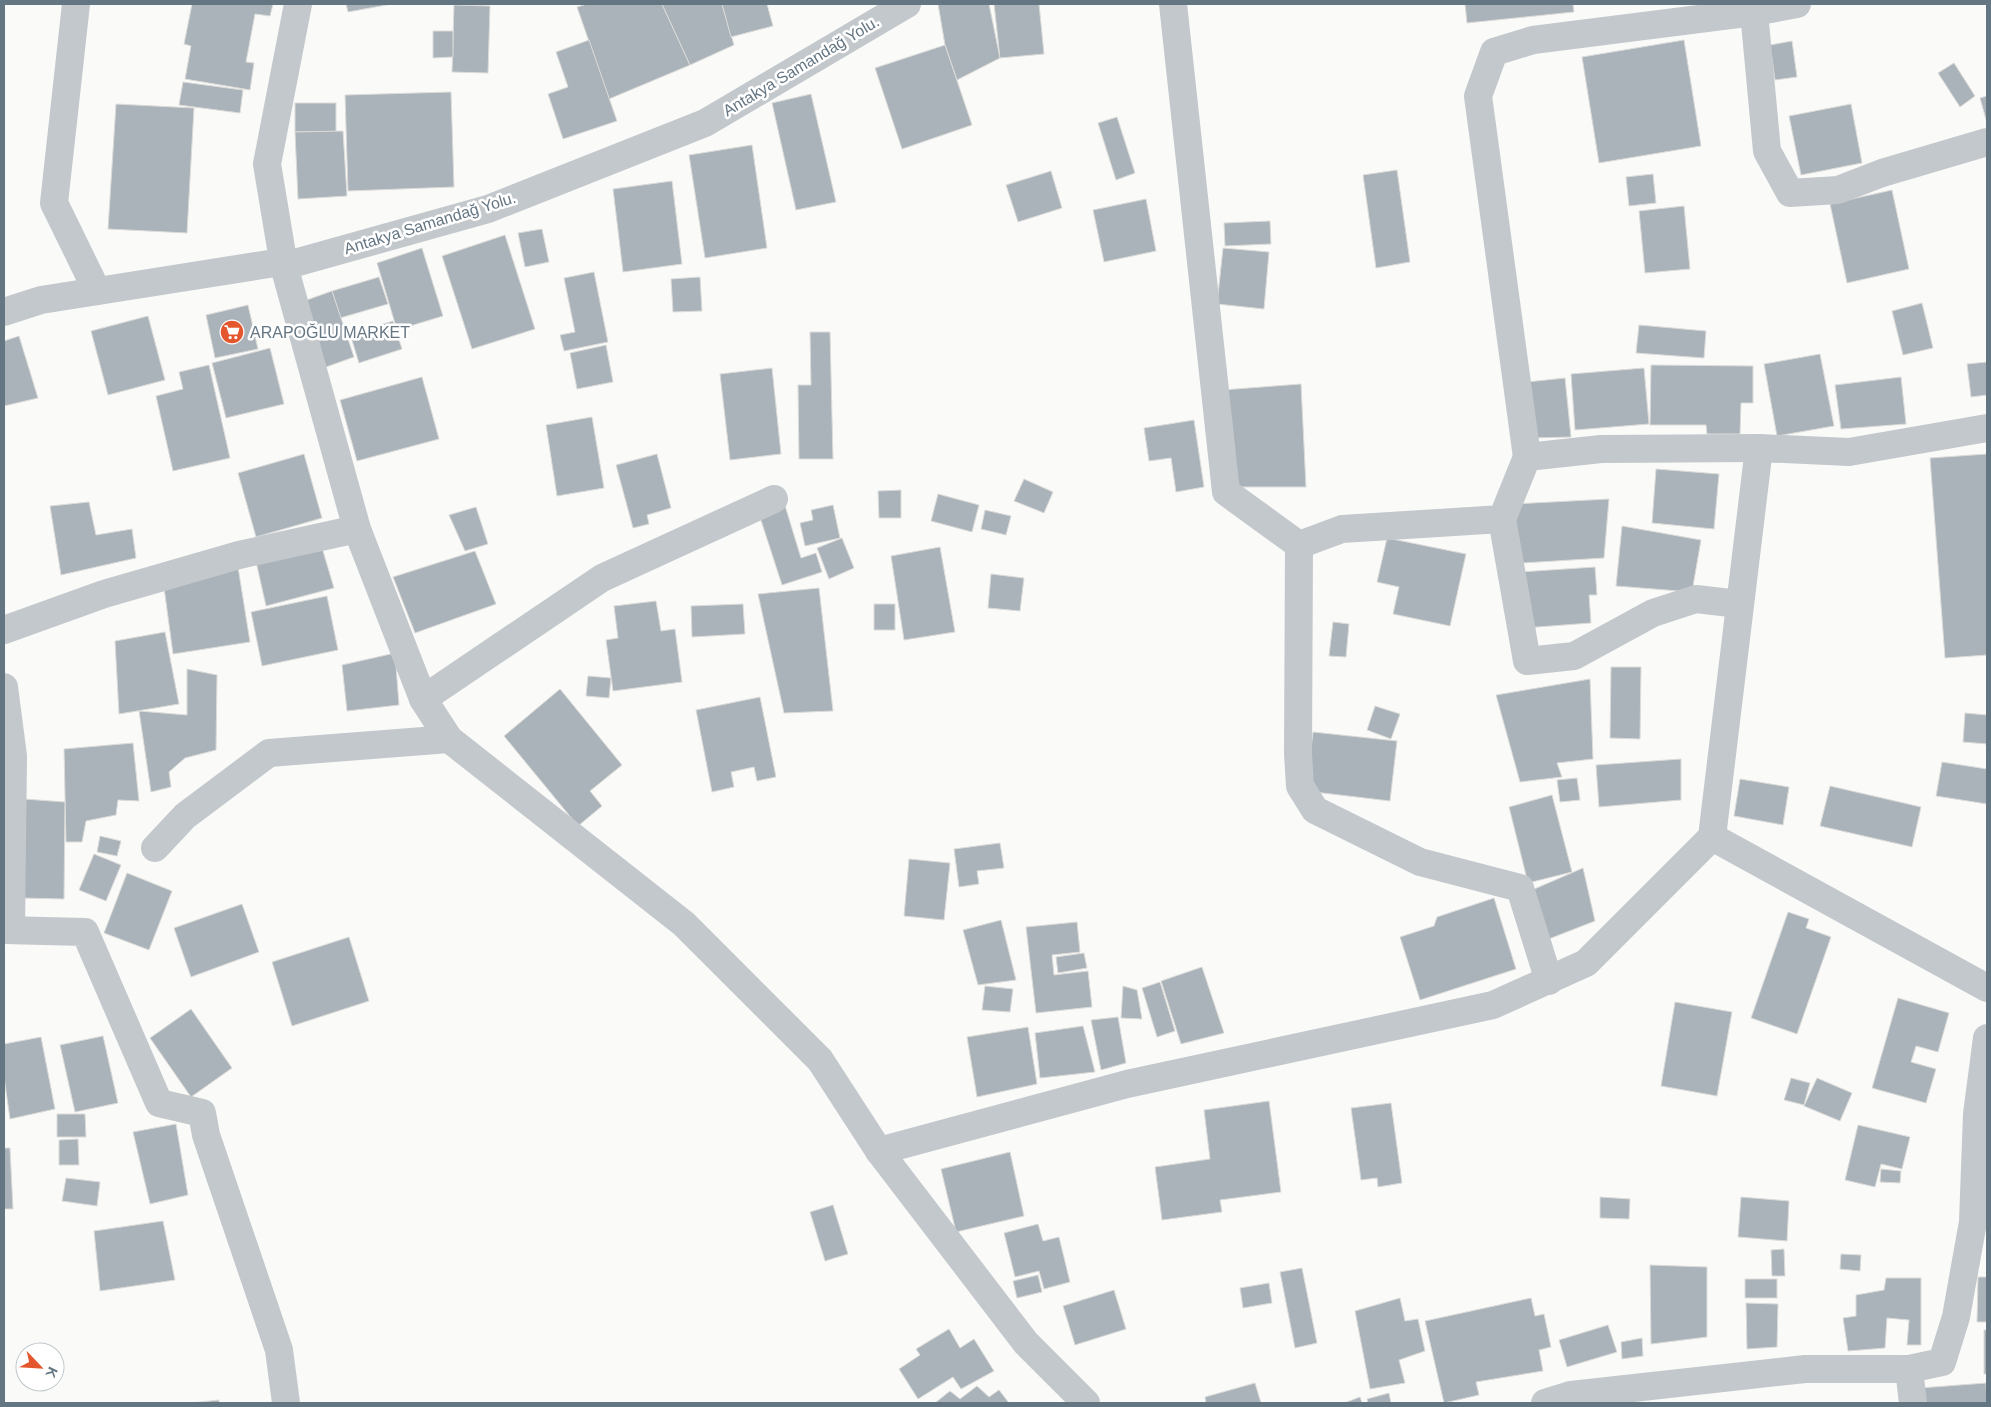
<svg xmlns="http://www.w3.org/2000/svg" width="1991" height="1407" viewBox="0 0 1991 1407" font-family="Arial,sans-serif">
<style>
.building{fill:#aab3b9;stroke:#dcdcda}
.lines{fill:none;stroke-linecap:round;stroke-linejoin:round}
.minor{stroke:#c3c8cc;stroke-width:28}
.tertiary{stroke:#c3c8cc;stroke-width:28}
.labels{text-anchor:middle;dominant-baseline:central;stroke-width:5;stroke-linejoin:round;paint-order:stroke}
.street-label{font-size:16px;fill:#657683;stroke:#fff}
.poi-label{font-size:16px;fill:#657683;stroke:#fff;text-anchor:start}
</style>
<rect width="100%" height="100%" fill="#fafaf8"/>
<g class="building">
<path d="M192,4H273L270,16L255,14L246,62L254,63L250,90L185,79L191,46L184,44Z"/>
<path d="M346,4H392L348,12Z"/>
<path d="M587,4H662L690,65L609,99L577,7Z"/>
<path d="M662,4H722L734,45L690,65Z"/>
<path d="M722,4H767L773,26L731,37Z"/>
<path d="M938,4H989L1000,58L957,80L945,45Z"/>
<path d="M994,4H1039L1044,54L1000,58Z"/>
<path d="M1465,4H1573L1574,12L1467,23Z"/>
<path d="M454,5L490,6L488,73L452,72Z"/>
<path d="M433,31H453V57L433,58Z"/>
<path d="M589,40L617,121L563,139L548,94L568,87L556,52Z"/>
<path d="M1684,40L1701,146L1599,163L1582,57Z"/>
<path d="M1792,41L1797,77L1775,80L1770,45Z"/>
<path d="M945,45L972,125L902,149L875,68Z"/>
<path d="M1954,63L1975,96L1960,107L1938,73Z"/>
<path d="M183,82L243,90L240,113L179,105Z"/>
<path d="M451,92L454,187L348,191L345,95Z"/>
<path d="M811,94L836,202L796,210L772,103Z"/>
<path d="M1987,96V123L1980,98Z"/>
<rect x="295" y="103" width="41" height="29"/>
<path d="M116,104L194,108L187,233L108,229Z"/>
<path d="M1851,104L1862,163L1801,175L1789,116Z"/>
<path d="M1117,117L1135,173L1116,180L1098,123Z"/>
<path d="M343,131L347,196L298,199L295,132Z"/>
<path d="M752,145L767,248L705,258L689,155Z"/>
<path d="M1397,170L1410,262L1376,268L1363,175Z"/>
<path d="M1051,171L1062,208L1018,222L1006,185Z"/>
<path d="M1653,174L1656,203L1629,206L1626,177Z"/>
<path d="M672,181L682,264L623,272L613,189Z"/>
<path d="M1892,190L1909,269L1847,283L1830,204Z"/>
<path d="M1146,199L1156,251L1104,262L1093,210Z"/>
<path d="M1684,206L1690,269L1645,273L1639,211Z"/>
<path d="M1270,221L1271,244L1225,246L1224,223Z"/>
<path d="M542,229L549,262L525,267L518,233Z"/>
<path d="M505,235L535,329L472,349L442,256Z"/>
<path d="M422,248L443,316L397,330L377,263Z"/>
<path d="M1223,248L1269,252L1264,309L1217,304Z"/>
<path d="M594,272L608,342L564,351L560,335L575,332L564,278Z"/>
<path d="M379,277L388,304L340,318L332,291Z"/>
<path d="M700,277L702,311L673,312L671,279Z"/>
<path d="M332,291L354,357L326,367L304,301Z"/>
<path d="M1922,303L1933,348L1903,355L1892,311Z"/>
<path d="M248,305L258,349L215,358L206,315Z"/>
<path d="M148,316L165,380L108,395L91,331Z"/>
<path d="M393,321L402,349L359,363L350,334Z"/>
<path d="M1639,325L1706,331L1704,358L1636,353Z"/>
<path d="M810,332H830L833,459H799L798,385H811Z"/>
<path d="M19,336L38,398L4,406V341Z"/>
<path d="M606,345L613,382L577,389L570,353Z"/>
<path d="M270,348L284,404L226,418L212,363Z"/>
<path d="M1820,354L1834,426L1777,436L1764,364Z"/>
<path d="M1987,362V395L1971,397L1967,364Z"/>
<path d="M209,365L230,458L173,471L156,396L183,389L179,372Z"/>
<path d="M1651,365L1753,366V403H1741L1740,434H1707L1706,425H1650Z"/>
<path d="M772,368L781,454L730,460L720,374Z"/>
<path d="M1644,368L1649,424L1575,430L1571,374Z"/>
<path d="M422,377L439,439L357,461L340,400Z"/>
<path d="M1901,377L1906,424L1841,429L1835,385Z"/>
<path d="M1565,378L1571,437L1531,438L1527,382Z"/>
<path d="M1301,384L1306,487H1234L1222,390Z"/>
<path d="M592,417L604,488L557,496L546,425Z"/>
<path d="M1194,420L1204,487L1176,492L1171,458L1149,461L1144,428Z"/>
<path d="M304,454L322,518L256,537L238,473Z"/>
<path d="M657,454L671,508L647,515L649,524L633,528L616,465Z"/>
<path d="M1987,454V655L1945,658L1930,458Z"/>
<path d="M1656,469L1719,474L1714,529L1652,523Z"/>
<path d="M1024,479L1053,492L1044,513L1014,501Z"/>
<path d="M901,490V518H879L878,491Z"/>
<path d="M938,494L979,505L972,532L931,521Z"/>
<path d="M783,499L801,558L816,553L822,572L782,585L757,508Z"/>
<path d="M1609,499L1604,558L1522,563L1513,504Z"/>
<path d="M89,502L96,535L132,529L136,558L61,575L50,506Z"/>
<path d="M833,505L840,538L805,546L800,523L813,520L811,510Z"/>
<path d="M476,507L488,544L465,551L449,515Z"/>
<path d="M985,510L1011,516L1006,535L981,529Z"/>
<path d="M1622,526L1701,540L1692,592L1616,586Z"/>
<path d="M842,538L854,568L829,579L817,548Z"/>
<path d="M1387,538L1466,554L1450,626L1393,614L1399,587L1377,582Z"/>
<path d="M320,541L334,588L266,606L255,557Z"/>
<path d="M940,547L955,632L904,640L891,556Z"/>
<path d="M475,551L496,604L415,633L393,577Z"/>
<path d="M238,567L250,642L173,654L163,580Z"/>
<path d="M1595,567L1597,595H1589L1591,623L1524,628L1520,572Z"/>
<path d="M991,574L1024,578L1020,611L988,608Z"/>
<path d="M819,588L833,711L784,713L758,594Z"/>
<path d="M327,596L338,650L262,666L251,612Z"/>
<path d="M656,601L661,631L675,629L682,682L613,691L606,640L618,638L614,606Z"/>
<path d="M743,604L745,634L692,637L691,606Z"/>
<rect x="874" y="604" width="21" height="26"/>
<path d="M1333,622L1349,624L1346,657L1329,656Z"/>
<path d="M165,632L179,704L119,714L115,641Z"/>
<path d="M395,653L399,705L347,711L342,665Z"/>
<path d="M1611,667H1641L1640,739L1610,738Z"/>
<path d="M187,669L217,675L216,750L185,758L169,772L171,787L151,792L139,711L187,715Z"/>
<path d="M588,676L611,678L609,698L586,696Z"/>
<path d="M1590,679L1593,759L1557,763L1562,777L1520,782L1496,695Z"/>
<path d="M560,689L622,765L590,791L602,806L578,826L504,736Z"/>
<path d="M760,697L776,777L757,781L754,767L731,772L734,787L712,792L696,710Z"/>
<path d="M1375,706L1400,714L1391,739L1367,730Z"/>
<path d="M1965,713L1987,715V744L1963,742Z"/>
<path d="M1313,732L1397,741L1390,801L1306,791Z"/>
<path d="M133,743L139,801L118,800L116,815L86,821L82,842H66L64,749Z"/>
<path d="M1681,759V800L1599,807L1596,765Z"/>
<path d="M1942,762L1987,769V804L1936,796Z"/>
<path d="M1577,778L1580,800L1560,802L1557,780Z"/>
<path d="M1740,779L1789,787L1783,825L1734,816Z"/>
<path d="M1830,786L1921,807L1912,847L1820,826Z"/>
<path d="M1552,795L1572,872L1528,883L1509,807Z"/>
<path d="M24,799L65,802L64,899L21,898Z"/>
<path d="M100,836L121,841L117,856L97,852Z"/>
<path d="M1000,843L1004,868L977,871L979,884L959,887L954,849Z"/>
<path d="M94,854L121,865L106,901L79,890Z"/>
<path d="M909,859L950,863L944,920L904,916Z"/>
<path d="M1583,868L1595,921L1541,942L1525,893Z"/>
<path d="M127,873L172,891L149,950L104,933Z"/>
<path d="M1494,898L1516,969L1420,1000L1400,937L1434,926L1437,917Z"/>
<path d="M242,904L259,952L191,977L174,928Z"/>
<path d="M1788,912L1809,919L1806,928L1831,937L1797,1034L1751,1018Z"/>
<path d="M1001,920L1016,980L978,985L963,930Z"/>
<path d="M1077,922L1080,952L1052,955L1054,975L1088,971L1092,1007L1036,1013L1026,927Z"/>
<path d="M349,937L369,1001L292,1026L272,962Z"/>
<path d="M1084,953L1087,968L1058,973L1056,957Z"/>
<path d="M1202,967L1224,1033L1181,1044L1161,981Z"/>
<path d="M1160,982L1175,1031L1157,1037L1142,988Z"/>
<path d="M985,986L1013,989L1010,1012L982,1010Z"/>
<path d="M1123,986L1137,990L1142,1019L1121,1018Z"/>
<path d="M1898,998L1949,1013L1938,1052L1916,1046L1911,1062L1936,1069L1926,1103L1872,1088Z"/>
<path d="M1675,1002L1732,1012L1717,1096L1661,1086Z"/>
<path d="M191,1009L232,1068L191,1097L150,1038Z"/>
<path d="M1118,1017L1126,1063L1101,1070L1091,1020Z"/>
<path d="M1083,1026L1095,1072L1040,1078L1035,1033Z"/>
<path d="M1028,1027L1037,1084L977,1097L967,1037Z"/>
<path d="M103,1036L118,1103L75,1112L60,1045Z"/>
<path d="M41,1037L55,1109L10,1119L4,1077V1044Z"/>
<path d="M1791,1078L1810,1083L1804,1105L1784,1100Z"/>
<path d="M1817,1078L1852,1093L1840,1121L1804,1106Z"/>
<path d="M1269,1101L1281,1192L1220,1200L1222,1212L1162,1220L1155,1167L1210,1159L1204,1110Z"/>
<path d="M1391,1103L1402,1183L1378,1187L1377,1178L1361,1180L1351,1108Z"/>
<path d="M57,1114H85L86,1137H57Z"/>
<path d="M176,1124L188,1195L150,1204L133,1132Z"/>
<path d="M1858,1125L1910,1137L1902,1169L1881,1164L1875,1187L1845,1180Z"/>
<path d="M78,1139L79,1165H59V1140Z"/>
<path d="M4,1148H10L13,1209H4Z"/>
<path d="M1010,1152L1024,1216L956,1232L941,1169Z"/>
<path d="M1881,1169L1901,1171L1900,1183L1880,1182Z"/>
<path d="M66,1178L100,1182L97,1206L62,1201Z"/>
<path d="M1600,1197L1630,1199L1629,1219L1600,1218Z"/>
<path d="M1741,1197L1789,1201L1787,1241L1738,1237Z"/>
<path d="M833,1205L848,1254L825,1261L810,1212Z"/>
<path d="M163,1221L175,1280L100,1291L94,1231Z"/>
<path d="M1038,1224L1043,1241L1059,1237L1070,1282L1044,1289L1039,1271L1015,1277L1004,1233Z"/>
<path d="M1784,1249L1785,1276H1772L1771,1250Z"/>
<path d="M1841,1254L1861,1255L1860,1271L1840,1269Z"/>
<path d="M1650,1265L1707,1267V1337L1651,1344Z"/>
<path d="M1302,1268L1317,1343L1295,1348L1280,1272Z"/>
<path d="M1038,1275L1042,1292L1017,1298L1013,1281Z"/>
<path d="M1978,1277H1987V1322H1977Z"/>
<path d="M1886,1278H1921V1345H1907L1909,1320L1887,1318L1885,1348L1848,1351L1843,1318L1856,1316V1295L1884,1290Z"/>
<rect x="1745" y="1279" width="32" height="19"/>
<path d="M1269,1283L1272,1303L1243,1308L1240,1288Z"/>
<path d="M1114,1290L1126,1329L1075,1345L1063,1306Z"/>
<path d="M1400,1298L1405,1321L1418,1319L1425,1351L1399,1360L1405,1383L1370,1389L1355,1311Z"/>
<path d="M1531,1298L1535,1316L1544,1314L1551,1347L1539,1350L1543,1371L1476,1382L1479,1395L1444,1403L1425,1321Z"/>
<path d="M1746,1303L1778,1304L1777,1347L1747,1349Z"/>
<path d="M1608,1325L1617,1352L1567,1367L1559,1340Z"/>
<path d="M949,1329L960,1348L974,1339L994,1371L961,1389L953,1377L918,1399L899,1369L920,1355L916,1349Z"/>
<rect x="1984" y="1330" width="3" height="44"/>
<path d="M1642,1338L1643,1356L1622,1359L1621,1342Z"/>
<path d="M1255,1383L1261,1403H1206L1205,1397Z"/>
<path d="M1986,1383L1987,1403H1922L1920,1388Z"/>
<path d="M977,1386L989,1397L999,1390L1009,1403H935L950,1391L960,1399Z"/>
<path d="M1389,1393L1391,1403H1368L1367,1399Z"/>
<path d="M1360,1397L1362,1403H1344Z"/>
<path d="M219,1400V1403H191Z"/>
</g>
<g class="lines">
<g class="minor">
<path d="M76,4L54,203L97,291"/>
<path d="M298,4L267,164L284,266L357,529L423,699L449,739L684,924L820,1060L879,1151L1026,1343L1086,1403"/>
<path d="M1173,4L1226,492L1299,545L1298,754L1300,786L1315,810L1420,862L1520,888L1549,981"/>
<path d="M1754,12L1767,151L1790,193L1838,190L1882,173L1987,142"/>
<path d="M1527,457L1478,96L1494,52L1533,40L1754,12L1797,4"/>
<path d="M1502,519L1527,661L1574,656L1653,613L1696,599L1739,604"/>
<path d="M1299,545L1342,529L1502,519L1527,457L1601,449L1759,448"/>
<path d="M4,630L104,594L239,555L357,529"/>
<path d="M4,687L13,756L11,930"/>
<path d="M423,699L602,578L774,499"/>
<path d="M1712,837L1987,988"/>
<path d="M155,848L185,816L269,753L449,739"/>
<path d="M4,930L85,932L159,1103L202,1113L206,1135L279,1350L286,1403"/>
<path d="M879,1151L1127,1084L1493,1005L1586,963L1712,837L1759,448L1849,452L1987,428"/>
<path d="M1545,1403L1571,1395L1805,1369H1909"/>
<path d="M1913,1403L1909,1369L1942,1362L1956,1317L1973,1222L1977,1114L1987,1038"/>
</g>
<path class="tertiary" d="M4,312L41,300L275,263L284,266L488,209L705,123L907,4"/>
</g>
<defs>
<g id="supermarket-disc" transform="scale(1.25)"><circle r="9.5" fill="#e4572e" stroke="#fff"/><path d="M-6-5.5h2.5l.6 2H6L4.5 2H-2.5L-4.4-4H-6ZM-1.5 3.2a1.3 1.3 0 1 0 .1 0ZM3 3.2a1.3 1.3 0 1 0 .1 0Z" fill="#fff"/></g>
</defs>
<g fill-rule="evenodd">
<use href="#supermarket-disc" x="232" y="332"/>
</g>
<g class="labels">
<g class="street-label">
<text transform="translate(801 66) rotate(-31)">Antakya Samandağ Yolu.</text>
<text transform="translate(430 223) rotate(-17)">Antakya Samandağ Yolu.</text>
</g>
<g class="poi-label">
<text x="250" y="332">ARAPOĞLU MARKET</text>
</g>
</g>
<rect width="1991" height="1407" fill="none" stroke="#657683" stroke-width="10"/>
<g transform="translate(40 1367) rotate(115)"><circle r="24" fill="#ffffff" stroke="#c1c8cd"/>
<path d="M0-4L9 19L0 12L-9 19Z" fill="#e4572e"/>
<text y="-8" font-size="14" font-weight="bold" text-anchor="middle" fill="#657683">K</text>
</g>
</svg>
